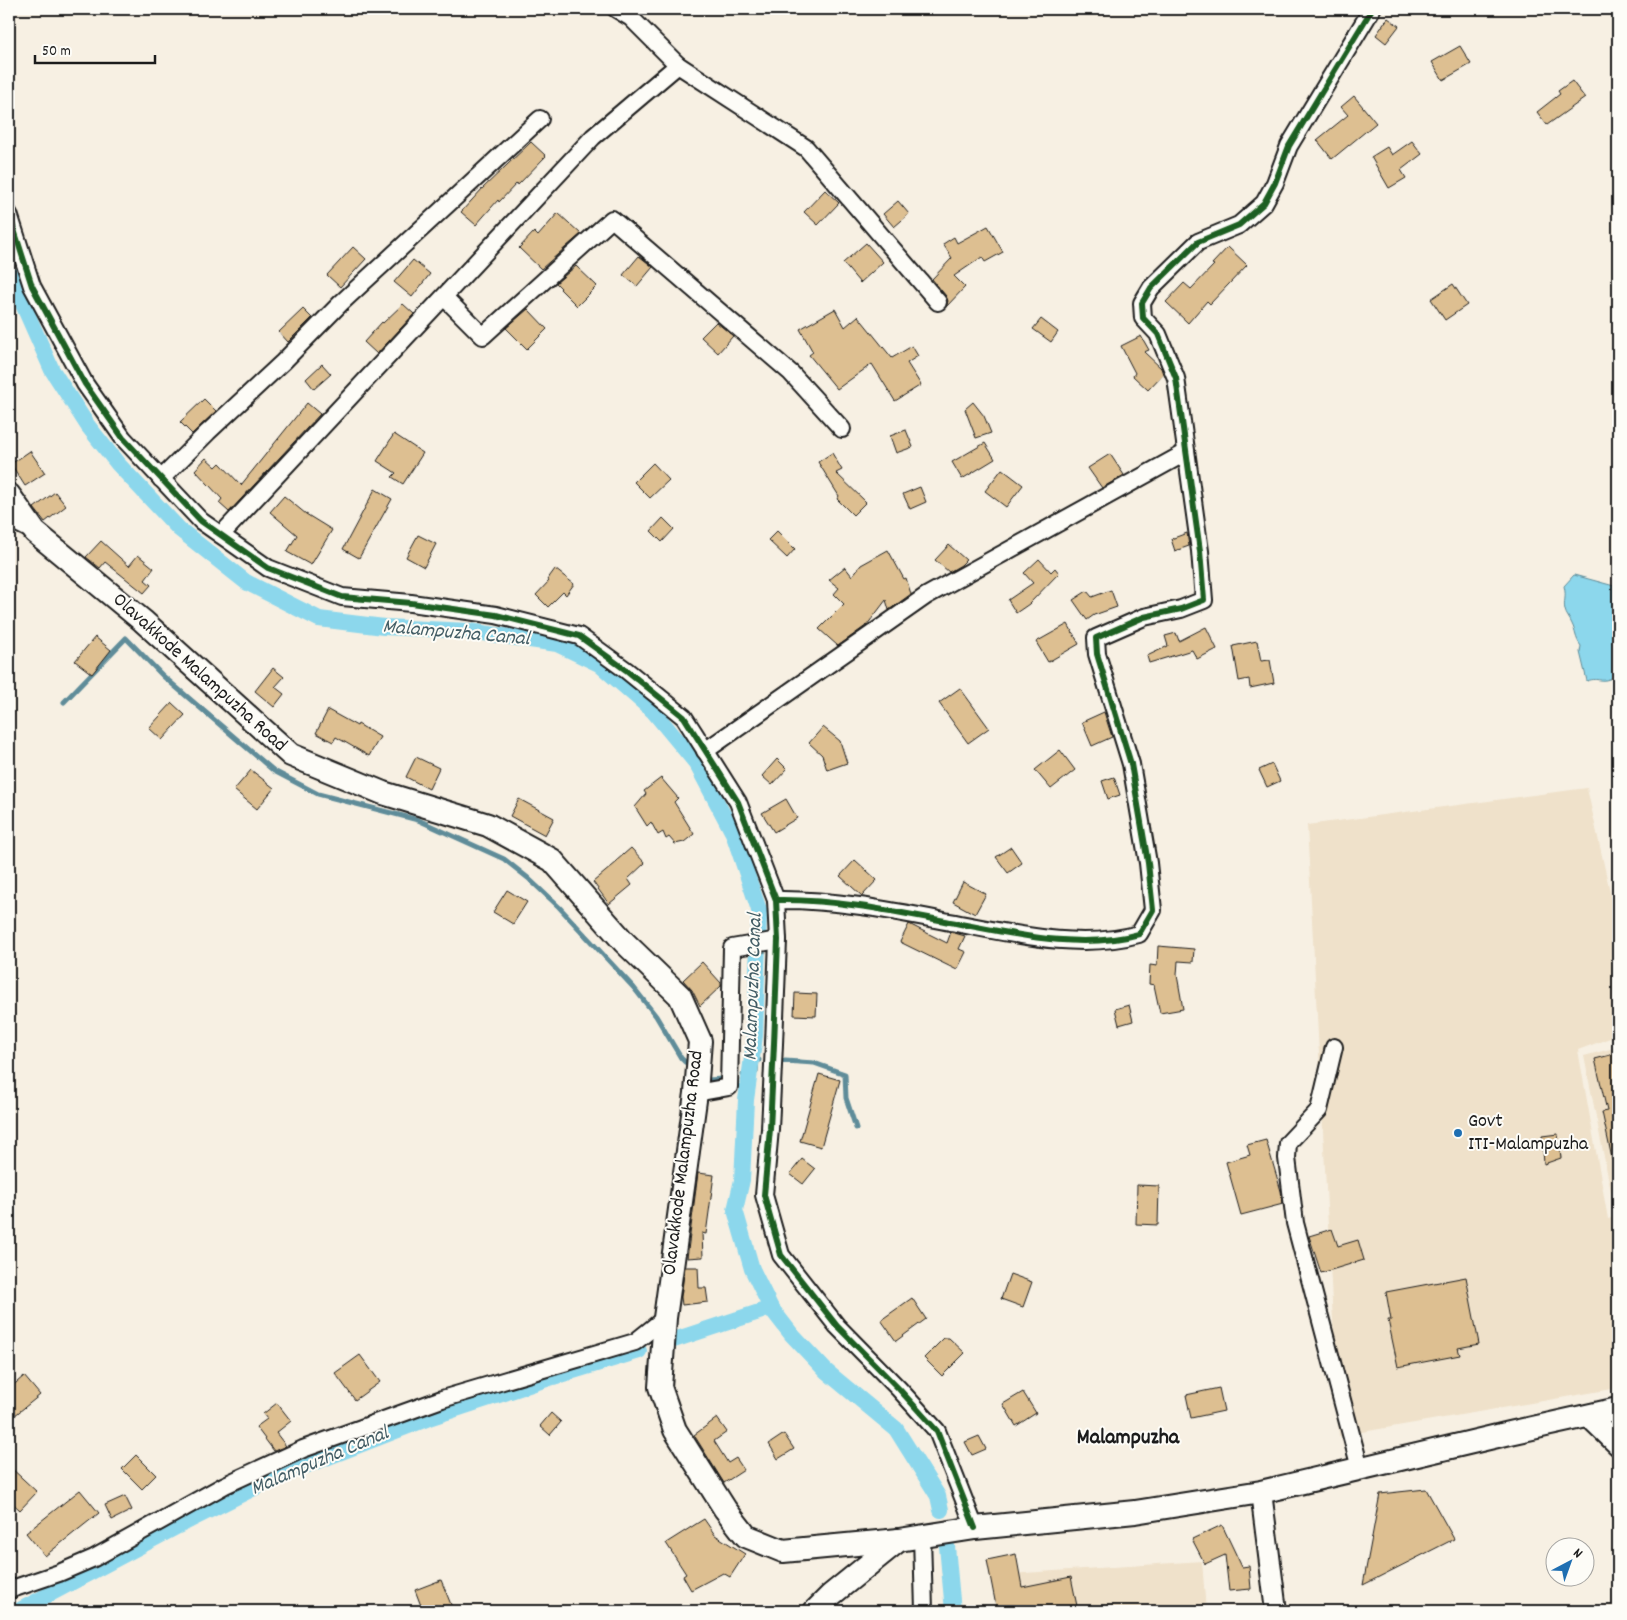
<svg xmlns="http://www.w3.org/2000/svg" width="1627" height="1620" viewBox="0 0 1627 1620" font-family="Dekko,sans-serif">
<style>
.built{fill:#efe1ca}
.water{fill:#8cd7ec;stroke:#5f8c99}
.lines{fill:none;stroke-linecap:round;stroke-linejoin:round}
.stream{stroke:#5f8c99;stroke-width:5}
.canal{stroke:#8cd7ec;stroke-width:16}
.building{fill:#ddbf91;stroke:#1c1c1c}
.minor-casing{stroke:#1c1c1c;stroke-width:20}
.tertiary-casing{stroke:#1c1c1c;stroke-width:24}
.secondary-casing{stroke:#1c1c1c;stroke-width:26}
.minor{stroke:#fdfcf7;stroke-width:16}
.tertiary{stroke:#fdfcf7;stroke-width:20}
.secondary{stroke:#fdfcf7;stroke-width:22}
.cycleway-casing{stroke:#fdfcf7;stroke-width:9}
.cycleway{stroke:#1b5e20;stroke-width:6}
.poi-dot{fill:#1f6fb2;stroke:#fdfcf7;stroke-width:2}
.labels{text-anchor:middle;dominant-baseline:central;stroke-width:4;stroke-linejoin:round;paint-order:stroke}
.street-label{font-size:20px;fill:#1c1c1c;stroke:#fdfcf7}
.poi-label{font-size:20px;fill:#1c1c1c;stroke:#fdfcf7;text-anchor:start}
.water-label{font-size:21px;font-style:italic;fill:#435d65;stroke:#fdfcf7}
.quarter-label{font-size:22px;font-weight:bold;fill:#1c1c1c;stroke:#fdfcf7}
</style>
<rect width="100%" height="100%" fill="#f7f0e3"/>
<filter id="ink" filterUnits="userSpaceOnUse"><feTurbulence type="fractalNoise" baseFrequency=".02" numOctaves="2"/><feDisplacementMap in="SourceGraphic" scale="10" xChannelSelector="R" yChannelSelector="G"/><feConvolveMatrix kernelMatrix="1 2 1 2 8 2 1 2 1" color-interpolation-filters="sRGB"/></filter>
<g filter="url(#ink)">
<g class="built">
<path d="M1587,788L1618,928V1035L1578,1050L1608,1219L1618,1216V1388L1339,1436L1307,825Z"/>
<path d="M1618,1047V1201L1613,1202L1584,1056Z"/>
<path d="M1202,1561L1206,1611H1000L994,1575Z"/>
</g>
<path class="water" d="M1574,575L1614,586L1618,596V674C1601,686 1601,676 1587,681L1580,652L1581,646C1575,638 1576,632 1572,624C1570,619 1566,615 1565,610C1563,601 1567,598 1564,586Z"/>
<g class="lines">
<g class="stream">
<path d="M64,702L126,638L163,676L274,771L318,794L418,820L504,859L528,878L559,907L634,988L656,1016L681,1058L685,1062"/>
<path d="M785,1061L814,1063L845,1074L846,1098L856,1128"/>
<path d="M743,1075L756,1072L757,1060H759"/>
<path d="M709,1080L722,1079"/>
</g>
<g class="canal">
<path d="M9,273L52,370L88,426L118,464L179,529L246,582L319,619L384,627L469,631L557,644L599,664L653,711L696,763L733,833L759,910L755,1036L746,1100L742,1180L735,1210L752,1269L771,1308L792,1335L826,1371L896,1429L938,1496L941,1510"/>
<path d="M671,1341L771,1308"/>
<path d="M947,1546L953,1611"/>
<path d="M18,1611L178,1526L274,1478L429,1418L553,1377L639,1351"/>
</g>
</g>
<g class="building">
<path d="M1388,18L1399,26L1386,43L1376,35Z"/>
<path d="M1460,46L1471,64L1443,80L1432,62Z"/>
<path d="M1572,81L1585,98L1547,125L1537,112L1560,94L1558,91Z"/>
<path d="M1354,96L1376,123L1332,159L1317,140L1348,115L1341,107Z"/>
<path d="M1412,141L1422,154L1401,170L1406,178L1389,188L1371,157L1387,147L1392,155Z"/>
<path d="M531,142L546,156L518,185L517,183L499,202L498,200L476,225L461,212L483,188Z"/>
<path d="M825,190L839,203L818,225L804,212Z"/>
<path d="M898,201L909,214L894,227L883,214Z"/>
<path d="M558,213L581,234L541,269L519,248L534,232L538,236Z"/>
<path d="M988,226L1003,252L985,262L982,257L954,276L965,287L946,307L948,301L946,296L932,279L952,258L943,244L954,237L957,243Z"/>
<path d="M866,243L883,262L860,283L843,263Z"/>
<path d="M353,247L366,259L340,287L327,275Z"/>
<path d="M1228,247L1247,265L1210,304L1207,301L1188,323L1166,302L1184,283L1191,289L1214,265L1212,264Z"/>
<path d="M639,256L653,267L637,286L623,275Z"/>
<path d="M413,260L430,274L412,297L394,282Z"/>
<path d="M576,266L597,286L577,306L560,289L561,288L556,283Z"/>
<path d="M1453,284L1467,305L1445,320L1431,299Z"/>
<path d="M403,304L414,314L377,354L364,342L382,322L383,323Z"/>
<path d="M303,309L312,318L288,342L279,332Z"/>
<path d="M528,309L547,329L527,349L506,328Z"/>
<path d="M835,309L845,327L858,316L892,358L912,346L918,356L907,363L921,385L895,401L872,364L837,389L809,355L813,352L800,329Z"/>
<path d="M1041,319L1058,332L1051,342L1033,329Z"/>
<path d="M716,322L733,336L718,353L701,337Z"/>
<path d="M1141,336L1149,350L1144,352L1161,368L1163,374L1148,390L1133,376L1135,373L1121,346Z"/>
<path d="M322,364L331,374L314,389L306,379Z"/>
<path d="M204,399L216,411L192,434L180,422Z"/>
<path d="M973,402L984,416L991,433L976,438L965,409Z"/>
<path d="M307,403L320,414L229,512L219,503L222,499L195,470L206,458L216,467L220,463L241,485Z"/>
<path d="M906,430L913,447L896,453L890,436Z"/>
<path d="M394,434L423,453L403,484L392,477L396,473L377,461Z"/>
<path d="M985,443L995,459L962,479L952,462Z"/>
<path d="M30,451L45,473L25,486L11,464Z"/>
<path d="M832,453L842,470L836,473L866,502L853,515L837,499L839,496L818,462Z"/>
<path d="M1110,454L1124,475L1102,488L1088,468Z"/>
<path d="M653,463L669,480L650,498L634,482Z"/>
<path d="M1002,469L1023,485L1006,507L985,491Z"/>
<path d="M920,487L926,502L910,509L903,494Z"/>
<path d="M375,489L392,499L359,558L343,549Z"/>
<path d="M55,492L66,506L45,522L34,508Z"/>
<path d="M284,496L306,514L332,530L311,565L287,552L297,535L270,512Z"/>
<path d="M663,518L674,529L662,542L651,531Z"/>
<path d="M777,531L795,549L787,558L768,540Z"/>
<path d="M1187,533L1189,546L1175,551L1171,539Z"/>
<path d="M418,535L436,544L424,567L406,557Z"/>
<path d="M101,541L129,566L138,555L154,568L145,580L151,585L144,593L105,562L100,568L86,557Z"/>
<path d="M949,545L966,560L961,565L949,572L935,560Z"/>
<path d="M888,550L904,579L906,578L911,594L889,610L886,600L867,625L838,646L819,629L844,604L834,594L839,588L829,580L845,567L852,576L861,565Z"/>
<path d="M1039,559L1051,572L1055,568L1059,573L1029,604L1016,613L1008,600L1033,583L1024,573Z"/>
<path d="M555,569L574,584L566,595L563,592L548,607L536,595L549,581L547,580Z"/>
<path d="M1111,590L1117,607L1094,615L1087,620L1073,600L1087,591L1092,597Z"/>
<path d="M1068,624L1079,644L1048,662L1036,642Z"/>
<path d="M1206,627L1217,649L1197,659L1192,650L1149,663L1147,656L1168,646L1165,636L1176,633L1179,641Z"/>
<path d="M95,637L111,650L92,674L75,661Z"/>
<path d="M1257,641L1261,661L1270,660L1274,683L1250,688L1249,679L1239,681L1233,646Z"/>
<path d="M273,668L284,677L275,687L284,694L274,707L255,691Z"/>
<path d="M960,688L989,728L968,743L939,703Z"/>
<path d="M172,703L185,715L162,740L149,728Z"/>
<path d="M328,710L357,726L358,724L380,737L369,756L336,737L333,742L316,733Z"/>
<path d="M1104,712L1112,737L1092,746L1082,722Z"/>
<path d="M823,727L840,741L847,763L827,770L822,755L809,743Z"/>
<path d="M1060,750L1075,770L1051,789L1035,770Z"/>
<path d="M416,757L439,768L429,789L406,777Z"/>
<path d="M777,759L787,769L772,785L762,776Z"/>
<path d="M1272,764L1280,781L1267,787L1259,770Z"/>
<path d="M251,770L274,788L257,809L234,790Z"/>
<path d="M1114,777L1120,795L1108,799L1102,781Z"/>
<path d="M661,778L678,798L674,802L694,834L684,842L675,844L669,837L666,839L663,832L658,835L651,822L647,826L635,807L646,794L644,791Z"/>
<path d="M519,799L554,818L545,835L510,816Z"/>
<path d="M786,799L797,818L774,832L762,813Z"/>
<path d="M1011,847L1022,863L1008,873L996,857Z"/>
<path d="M631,848L645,863L628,879L632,885L609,904L593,882L617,862L616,861Z"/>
<path d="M855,860L877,880L862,896L840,876Z"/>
<path d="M963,882L986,894L975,914L953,902Z"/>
<path d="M507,890L527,902L513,924L493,912Z"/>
<path d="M909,924L947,943L951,932L965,936L959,949L966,952L957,970L900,942Z"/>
<path d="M1158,946L1194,949L1193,962L1178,961L1177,975L1183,1009L1160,1013L1154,985L1149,984L1150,965L1157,966Z"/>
<path d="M702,962L721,983V986L700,1006L692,990L683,980Z"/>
<path d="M795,993L817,994L816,1016L794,1015Z"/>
<path d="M1129,1005L1133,1021L1119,1025L1115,1009Z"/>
<path d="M1618,1053V1162L1613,1163L1602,1112L1607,1111L1595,1059Z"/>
<path d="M819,1074L840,1080L821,1147L800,1141Z"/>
<path d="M1558,1134L1561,1158L1544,1164L1542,1136Z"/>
<path d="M1266,1140L1281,1191L1283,1204L1241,1215L1226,1162L1250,1155L1247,1145Z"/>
<path d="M802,1159L815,1169L803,1184L790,1174Z"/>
<path d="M698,1173L714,1175L706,1234L702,1233L703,1257L687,1258Z"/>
<path d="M1137,1185L1159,1186L1158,1225L1136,1224Z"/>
<path d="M1332,1229L1338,1246L1358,1240L1364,1260L1321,1273L1309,1236Z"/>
<path d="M685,1267H698L699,1288H706L708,1302L682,1305L681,1297Z"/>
<path d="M1010,1274L1032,1282L1023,1307L1001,1299Z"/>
<path d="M1466,1277L1479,1344L1458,1348L1460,1355L1398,1367L1388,1320H1391L1386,1292Z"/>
<path d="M912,1298L926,1319L896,1341L881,1320Z"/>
<path d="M944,1338H949L965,1353L942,1376L924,1358Z"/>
<path d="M360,1355L380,1382L355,1400L335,1373Z"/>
<path d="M24,1376L40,1395L14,1416L9,1410V1389Z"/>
<path d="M1219,1388L1224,1411L1191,1418L1186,1395Z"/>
<path d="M1023,1392L1036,1413L1016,1426L1003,1404Z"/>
<path d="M277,1403L291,1421L276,1433L286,1446L274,1451L256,1427L267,1419L263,1414Z"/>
<path d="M551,1413L561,1422L550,1435L540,1426Z"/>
<path d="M717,1418L727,1432L714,1441L728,1463L736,1458L744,1470L724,1483L694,1435Z"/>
<path d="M784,1434L794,1449L778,1459L769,1444Z"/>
<path d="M979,1436L986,1449L972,1455L965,1442Z"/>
<path d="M136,1455L156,1475L142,1489L122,1469Z"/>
<path d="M9,1466L37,1492L20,1510L9,1500Z"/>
<path d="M1426,1489L1454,1539L1363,1585L1380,1494Z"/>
<path d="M80,1490L99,1513L45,1556L26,1533Z"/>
<path d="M125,1496L132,1510L112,1520L105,1505Z"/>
<path d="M704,1519L715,1535L745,1554L730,1577L723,1573L691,1590L683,1576L686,1574L666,1543Z"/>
<path d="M1222,1525L1242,1567L1249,1566L1251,1589L1229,1591L1225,1555L1205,1564L1192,1539Z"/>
<path d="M1016,1554L1022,1587L1071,1577L1078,1611H1028L1027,1608L1008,1611H997L987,1560Z"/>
<path d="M441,1580L452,1607L441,1611H423L415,1590Z"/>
</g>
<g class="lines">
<g class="minor-casing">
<g id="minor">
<path d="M616,9L631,18L678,65L806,148L938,302"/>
<path d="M9,214L32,286L85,384L123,438L201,521L268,568L342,597L411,603L496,615L579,636L626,670L684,717L738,802L776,900"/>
<path d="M444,297L483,336L612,219L791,373L842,429"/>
<path d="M161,479L208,432L283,362L341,303L540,119"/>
<path d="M9,519L33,531"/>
<path d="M221,535L593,137L678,65"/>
<path d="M705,751L926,596L1185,453"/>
<path d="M1334,1047L1319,1110L1288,1143L1287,1158L1295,1223L1360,1468"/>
<path d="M696,1093L729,1087L732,948L778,940"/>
<path d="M975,1528L937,1431L899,1389L837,1326L781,1255L764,1195L770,1129L774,1044L778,940L776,900C834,899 893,911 950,922C1010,933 1079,951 1139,934L1153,910L1148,863L1131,764L1097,654L1096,638L1144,617L1181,609L1204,600L1200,551L1176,378L1158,334L1143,318L1142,303L1151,288L1198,242L1239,225L1264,203L1275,183L1289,146L1372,9"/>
<path d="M922,1535L924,1611"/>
<path d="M9,1590L59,1573L94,1558L225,1485L303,1449L442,1399L635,1342L665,1318"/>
</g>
</g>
<g class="tertiary-casing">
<g id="tertiary">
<path d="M1588,1416L1618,1445"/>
<path d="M1261,1492L1276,1611"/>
</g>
</g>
<g class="secondary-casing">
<g id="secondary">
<path d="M9,495L35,532L143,621L291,755L383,793L488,825L552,860L624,942L680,996L700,1041L696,1093L665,1318L660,1387L675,1430L725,1509L746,1536L783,1551L899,1540L975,1528L1135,1512L1261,1492L1510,1433L1618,1409"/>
<path d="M815,1611L831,1595L899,1540"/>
</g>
</g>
<use href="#minor" class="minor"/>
<use href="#tertiary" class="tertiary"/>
<use href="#secondary" class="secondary"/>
<g class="cycleway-casing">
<g id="cycleway">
<path d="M9,214L32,286L85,384L123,438L201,521L268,568L342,597L411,603L496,615L579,636L626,670L684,717L738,802L776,900"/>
<path d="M975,1528L937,1431L899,1389L837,1326L781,1255L764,1195L770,1129L774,1044L778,940L776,900C834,899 893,911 950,922C1010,933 1079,951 1139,934L1153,910L1148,863L1131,764L1097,654L1096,638L1144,617L1181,609L1204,600L1200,551L1176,378L1158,334L1143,318L1142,303L1151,288L1198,242L1239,225L1264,203L1275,183L1289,146L1372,9"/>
</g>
</g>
<use href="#cycleway" class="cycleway"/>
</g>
</g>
<circle class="poi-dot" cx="1458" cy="1133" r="5"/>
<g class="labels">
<g class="street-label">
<text transform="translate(199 673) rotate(42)">Olavakkode Malampuzha Road</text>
<text transform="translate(684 1163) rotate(-83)">Olavakkode Malampuzha Road</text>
</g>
<g class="poi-label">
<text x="1468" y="1122">Govt<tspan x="1468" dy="23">ITI-Malampuzha</tspan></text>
</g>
<g class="water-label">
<text transform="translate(456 634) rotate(5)">Malampuzha Canal</text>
<text transform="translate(754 987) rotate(-88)">Malampuzha Canal</text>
<text transform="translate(320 1462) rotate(-23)">Malampuzha Canal</text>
</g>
<g class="quarter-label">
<text x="1128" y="1438">Malampuzha</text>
</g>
</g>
<rect width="1627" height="1620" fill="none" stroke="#fdfcf7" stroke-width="30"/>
<rect x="15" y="15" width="1597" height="1590" fill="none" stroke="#1c1c1c" stroke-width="2" filter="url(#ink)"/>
<g transform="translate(1570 1562) rotate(41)"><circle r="24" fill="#fdfcf7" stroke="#a3a29f"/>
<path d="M0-4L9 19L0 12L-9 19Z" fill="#1f6fb2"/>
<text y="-8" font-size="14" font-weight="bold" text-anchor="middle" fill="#1c1c1c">N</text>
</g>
<path d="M35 55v8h120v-8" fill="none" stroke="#1c1c1c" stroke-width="2.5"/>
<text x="42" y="55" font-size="15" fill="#1c1c1c" stroke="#fdfcf7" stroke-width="4" paint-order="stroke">50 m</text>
</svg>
